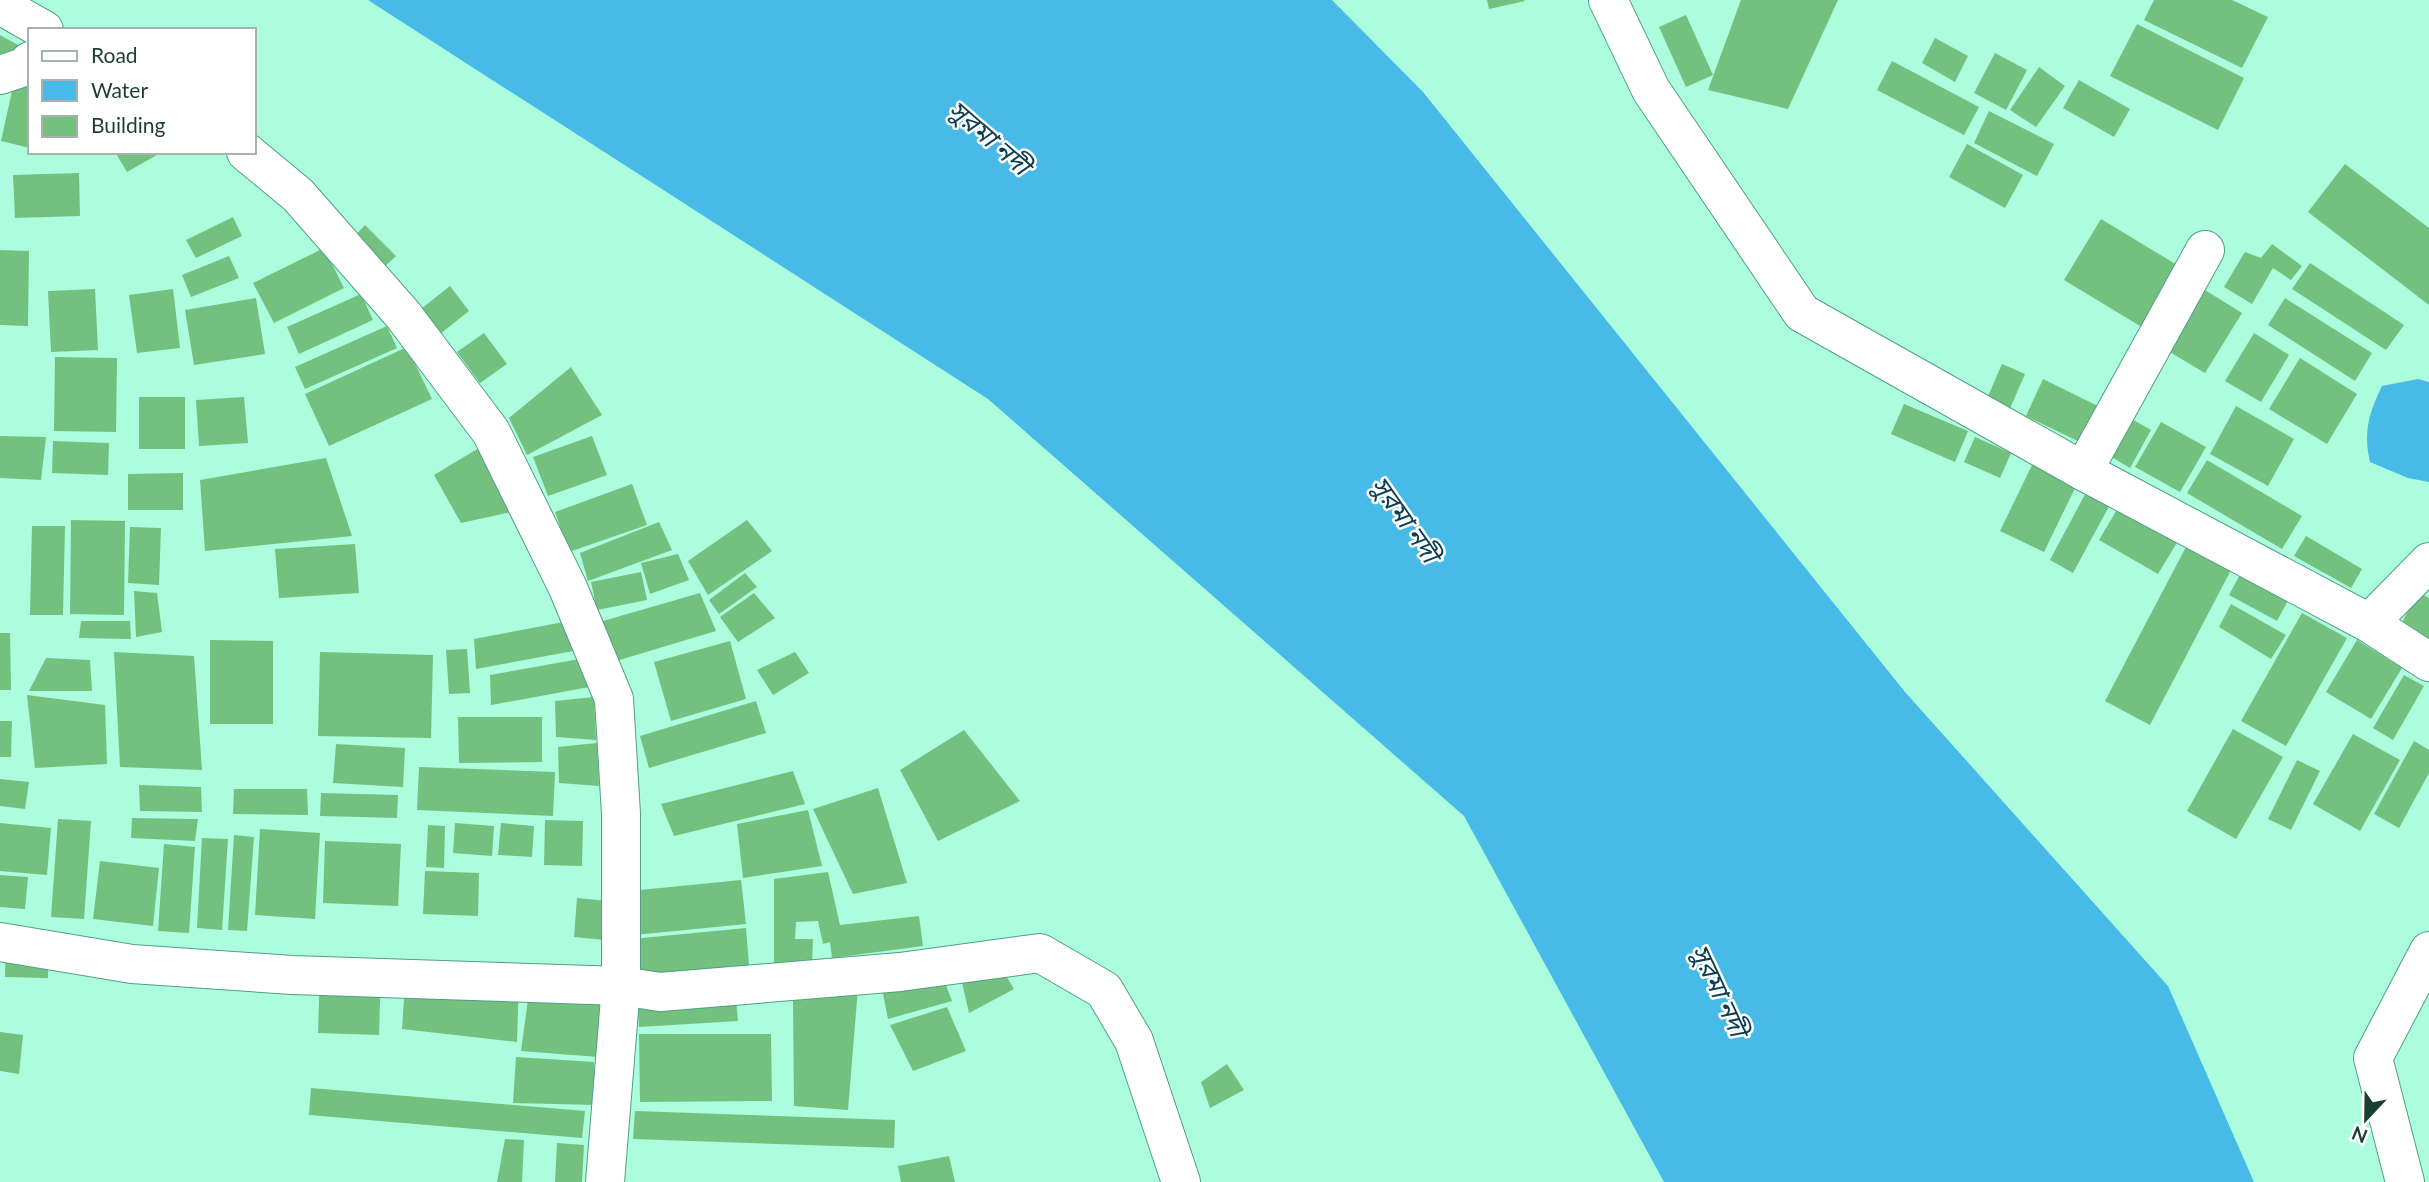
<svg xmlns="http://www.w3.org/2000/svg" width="2429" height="1182" viewBox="0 0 2429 1182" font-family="Lato,'Noto Sans Bengali',sans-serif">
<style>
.water{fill:#47bae7}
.building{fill:#74c07f}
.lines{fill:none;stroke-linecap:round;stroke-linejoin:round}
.minor-casing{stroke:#4fa083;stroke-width:40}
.minor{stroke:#fff;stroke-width:38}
.labels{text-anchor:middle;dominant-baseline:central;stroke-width:5;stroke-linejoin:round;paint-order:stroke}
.water-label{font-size:26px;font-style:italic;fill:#093d4f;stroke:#fff}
</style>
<rect width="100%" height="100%" fill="#abfddd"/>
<g class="water">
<path d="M368,0H1332L1423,92L1905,692L2168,986L2254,1182H1664L1464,816L988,399Z"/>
<path d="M2418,379L2429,382V482L2408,478L2370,462C2363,432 2369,413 2382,386Z"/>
</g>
<g class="building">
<path d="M1487,0H1524L1525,1L1489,9Z"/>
<path d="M1741,0H1838L1788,109L1708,90Z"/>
<path d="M2154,0H2232L2268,17L2242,68L2144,20Z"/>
<path d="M1686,15L1713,75L1686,87L1659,27Z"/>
<path d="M2137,24L2244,78L2218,130L2110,76Z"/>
<path d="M0,35L29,51L0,62Z"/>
<path d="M1935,38L1968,56L1955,82L1922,63Z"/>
<path d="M1995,53L2027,70L2006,110L1974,93Z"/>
<path d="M1892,61L1979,107L1964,135L1877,90Z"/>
<path d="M18,64L30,67V148L1,141Z"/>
<path d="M2039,67L2065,86L2036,127L2010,110Z"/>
<path d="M2079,80L2130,109L2114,137L2063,108Z"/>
<path d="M1989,111L2054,144L2037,176L1974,143Z"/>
<path d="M1967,144L2023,175L2005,208L1949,177Z"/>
<path d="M115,152H162L127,172Z"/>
<path d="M2345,164L2429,228V305L2308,212Z"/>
<path d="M79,173L80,216L15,218L13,175Z"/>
<path d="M233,217L242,236L196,258L186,240Z"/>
<path d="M2101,219L2182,268L2145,329L2064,280Z"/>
<path d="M365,225L396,256L381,270L351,240Z"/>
<path d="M2272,244L2302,266L2291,280L2273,268L2252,304L2224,287L2245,252L2261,258Z"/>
<path d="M324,248L344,288L274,323L253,283Z"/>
<path d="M0,250L29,251L28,326L0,325Z"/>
<path d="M229,256L239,278L191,297L182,275Z"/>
<path d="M2310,263L2404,325L2386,350L2292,289Z"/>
<path d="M450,286L469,311L440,334L421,309Z"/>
<path d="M2200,287L2242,313L2205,373L2163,348Z"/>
<path d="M95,289L98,350L51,352L48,291Z"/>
<path d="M173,289L180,348L137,353L129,295Z"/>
<path d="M361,294L373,320L299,354L287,327Z"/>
<path d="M256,298L265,354L194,365L185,310Z"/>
<path d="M2285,298L2372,353L2355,381L2268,325Z"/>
<path d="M387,326L397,348L305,389L295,367Z"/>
<path d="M484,333L507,364L480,383L457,352Z"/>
<path d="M2254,333L2289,355L2261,402L2225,381Z"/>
<path d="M407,347L432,399L329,446L305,394Z"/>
<path d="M55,357L117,358L116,432L54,431Z"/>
<path d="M2300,358L2357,394L2327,444L2269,409Z"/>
<path d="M2002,364L2025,374L2008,413L1985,403Z"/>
<path d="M571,367L602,415L527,455L509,418Z"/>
<path d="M2043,379L2102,408L2084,444L2026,416Z"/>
<rect x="139" y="397" width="46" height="52"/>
<path d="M244,397L248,443L199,446L196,400Z"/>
<path d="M1904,404L1968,431L1955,462L1891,434Z"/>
<path d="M2236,406L2294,439L2268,486L2210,454Z"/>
<path d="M2121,413L2151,430L2130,468L2100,450Z"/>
<path d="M2161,422L2206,447L2180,492L2135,467Z"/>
<path d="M0,436L46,437L41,480L0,478Z"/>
<path d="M592,436L607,475L548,496L533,457Z"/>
<path d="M1975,437L2011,453L2000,478L1964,462Z"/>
<path d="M53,441L109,443L108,475L52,473Z"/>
<path d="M479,448L511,512L461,523L434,475Z"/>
<path d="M326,458L352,536L205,551L200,480Z"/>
<path d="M2207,460L2302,516L2282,549L2187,493Z"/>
<path d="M2034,461L2078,482L2044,552L2000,531Z"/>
<path d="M183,473V510H128V474Z"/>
<path d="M632,484L647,525L569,552L555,512Z"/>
<path d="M2090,485L2114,497L2073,573L2050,560Z"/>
<path d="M2122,501L2181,536L2158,574L2099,540Z"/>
<path d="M71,520L125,521L124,615L70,614Z"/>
<path d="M747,520L772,551L708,595L688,561Z"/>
<path d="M659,522L672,550L588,581L580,553Z"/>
<path d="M32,526H65L63,615H30Z"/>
<path d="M130,527L161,528L159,585L128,583Z"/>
<path d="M2306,536L2362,569L2351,588L2294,556Z"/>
<path d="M355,544L359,593L279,598L275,549Z"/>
<path d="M2187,545L2232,568L2150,725L2105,701Z"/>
<path d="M678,554L689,580L650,594L641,563Z"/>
<path d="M2243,569L2291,595L2277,621L2229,595Z"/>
<path d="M641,572L647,600L597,610L591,582Z"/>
<path d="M745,573L757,587L719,614L709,600Z"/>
<path d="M134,591L157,593L162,632L136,637Z"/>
<path d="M2418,592L2429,598V643L2399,628Z"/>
<path d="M700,593L716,631L616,661L603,621Z"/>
<path d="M754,593L775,618L738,642L720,617Z"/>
<path d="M2231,604L2286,635L2271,659L2219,627Z"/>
<path d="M2302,613L2347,638L2286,746L2241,721Z"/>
<path d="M81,621H130L131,639L79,638Z"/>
<path d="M569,621L579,650L476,669L474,639Z"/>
<path d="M0,633H10L11,690H0Z"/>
<path d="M210,640L273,641V724H210Z"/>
<path d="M2357,640L2402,668L2371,719L2326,692Z"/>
<path d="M730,641L746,699L671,721L654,662Z"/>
<path d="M467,649L470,693L449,694L446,650Z"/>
<path d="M114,652L194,656L202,770L120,767Z"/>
<path d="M320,652L433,655L431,738L318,736Z"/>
<path d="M795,652L809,673L773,695L757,670Z"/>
<path d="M46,658L90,660L92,691H29Z"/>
<path d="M585,658L595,686L491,705L490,675Z"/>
<path d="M2404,675L2424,686L2393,740L2373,728Z"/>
<path d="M27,695L105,705L107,764L35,768Z"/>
<path d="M594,697L596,740L556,737L555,701Z"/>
<path d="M756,701L766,733L649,768L640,736Z"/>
<path d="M458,717H542V762L459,763Z"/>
<path d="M0,721H12L11,757H0Z"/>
<path d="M2233,729L2283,757L2236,839L2187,811Z"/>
<path d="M964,730L1020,801L938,841L900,770Z"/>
<path d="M2353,734L2400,760L2360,831L2313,804Z"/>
<path d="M2414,741L2429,750V773L2399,828L2374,814Z"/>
<path d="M597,743L599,786L559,783L558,747Z"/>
<path d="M336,744L405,748L403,787L333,783Z"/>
<path d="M2297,760L2320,771L2291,830L2268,819Z"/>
<path d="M419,767L555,772L553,816L417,810Z"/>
<path d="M793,771L805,804L674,836L661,804Z"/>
<path d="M0,779L29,782L25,809L0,806Z"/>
<path d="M139,785L201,787L202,812L140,811Z"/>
<path d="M878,788L907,883L853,894L813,809Z"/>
<path d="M234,789H307L308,815L233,814Z"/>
<path d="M321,793L398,795L397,818L320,816Z"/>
<path d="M808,810L822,866L743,878L737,824Z"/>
<path d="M132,818L198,819L195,841L131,838Z"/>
<path d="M58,819L91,821L84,919L51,917Z"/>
<path d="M545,820L583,821L582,866L544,865Z"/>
<path d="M0,823L51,828L47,875L0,871Z"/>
<path d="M455,823L494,826L492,856L453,853Z"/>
<path d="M501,823L534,826L532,857L498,855Z"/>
<path d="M428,825L445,826L444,868L426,867Z"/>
<path d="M260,829L320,833L315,919L255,915Z"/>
<path d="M234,835L254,837L247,931L228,930Z"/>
<path d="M202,838L228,839L222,930L197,928Z"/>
<path d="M325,841L401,844L398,906L323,903Z"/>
<path d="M164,844L195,847L189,933L158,931Z"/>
<path d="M100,861L159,868L153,926L93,919Z"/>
<path d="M425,871L479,873L478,916L423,914Z"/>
<path d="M828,872L840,925L919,916L923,946L832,958L830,942L823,944L818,921L796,922L795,939H813L812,967L774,966V879Z"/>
<path d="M0,875L28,877L25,909L0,907Z"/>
<path d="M741,880L746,924L635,935L630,891Z"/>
<path d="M577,898L608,901L605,940L574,937Z"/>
<path d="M746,928L749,965L636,976L632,939Z"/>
<path d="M6,940L48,941V978L5,977Z"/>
<path d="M997,961L1014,989L969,1013L960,974Z"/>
<path d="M320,971L381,973L379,1035L318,1033Z"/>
<path d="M406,971L519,980L517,1042L402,1029Z"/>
<path d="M941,972L952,1001L888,1019L880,978Z"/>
<path d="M530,985L600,988L598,1057L521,1051Z"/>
<path d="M858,988L848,1110L794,1106L793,998Z"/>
<path d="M735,990L738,1021L639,1027L637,995Z"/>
<path d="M947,1007L966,1051L913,1071L890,1025Z"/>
<path d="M0,1032L23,1035L19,1074L0,1071Z"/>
<path d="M639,1034H771L772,1101L640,1102Z"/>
<path d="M516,1057L594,1062L596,1105L513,1103Z"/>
<path d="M1227,1064L1244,1090L1210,1108L1201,1082Z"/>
<path d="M311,1088L585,1111L582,1138L309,1115Z"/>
<path d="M635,1111L895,1120L894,1148L633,1139Z"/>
<path d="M505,1139L524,1140L522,1182H497Z"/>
<path d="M557,1143L584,1145L582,1182H555Z"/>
<path d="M949,1156L955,1182H901L898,1166Z"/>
</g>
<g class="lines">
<g class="minor-casing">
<g id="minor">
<path d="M1608,0L1651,90L1802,313L2083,471L2369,623L2429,662"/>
<path d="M0,5L44,30"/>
<path d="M0,75L24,67L30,61"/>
<path d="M246,152L298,195L404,316L491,432L568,588L614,699L621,814V986L605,1182"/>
<path d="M2083,471L2205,250"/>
<path d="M2369,623L2429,562"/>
<path d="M0,942L132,964L292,975L621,986L660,992L900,972L1040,953L1104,990L1134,1041L1181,1182"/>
<path d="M2405,1182L2373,1058L2429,951"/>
</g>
</g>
<use href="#minor" class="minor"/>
</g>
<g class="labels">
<g class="water-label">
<text transform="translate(990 137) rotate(41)">সুরমা নদী</text>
<text transform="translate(1406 519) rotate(55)">সুরমা নদী</text>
<text transform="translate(1720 990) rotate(65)">সুরমা নদী</text>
</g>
</g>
<rect x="28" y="28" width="228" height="126" fill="#ffffff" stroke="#a5b2ad" stroke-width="2"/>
<rect x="42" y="51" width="35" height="10" fill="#ffffff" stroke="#a5b2ad" stroke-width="2"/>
<text x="91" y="63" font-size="21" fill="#1d3e32">Road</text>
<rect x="42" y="80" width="35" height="21" fill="#47bae7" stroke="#a5b2ad" stroke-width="2"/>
<text x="91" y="98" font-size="21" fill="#1d3e32">Water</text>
<rect x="42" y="116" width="35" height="21" fill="#74c07f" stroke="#a5b2ad" stroke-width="2"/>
<text x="91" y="133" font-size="21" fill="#1d3e32">Building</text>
<g transform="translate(2366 1119) rotate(202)" stroke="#ffffff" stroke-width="5" paint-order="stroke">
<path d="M0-5L12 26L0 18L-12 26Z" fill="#1d3e32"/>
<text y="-10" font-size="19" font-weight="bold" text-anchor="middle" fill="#1d3e32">N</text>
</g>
</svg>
